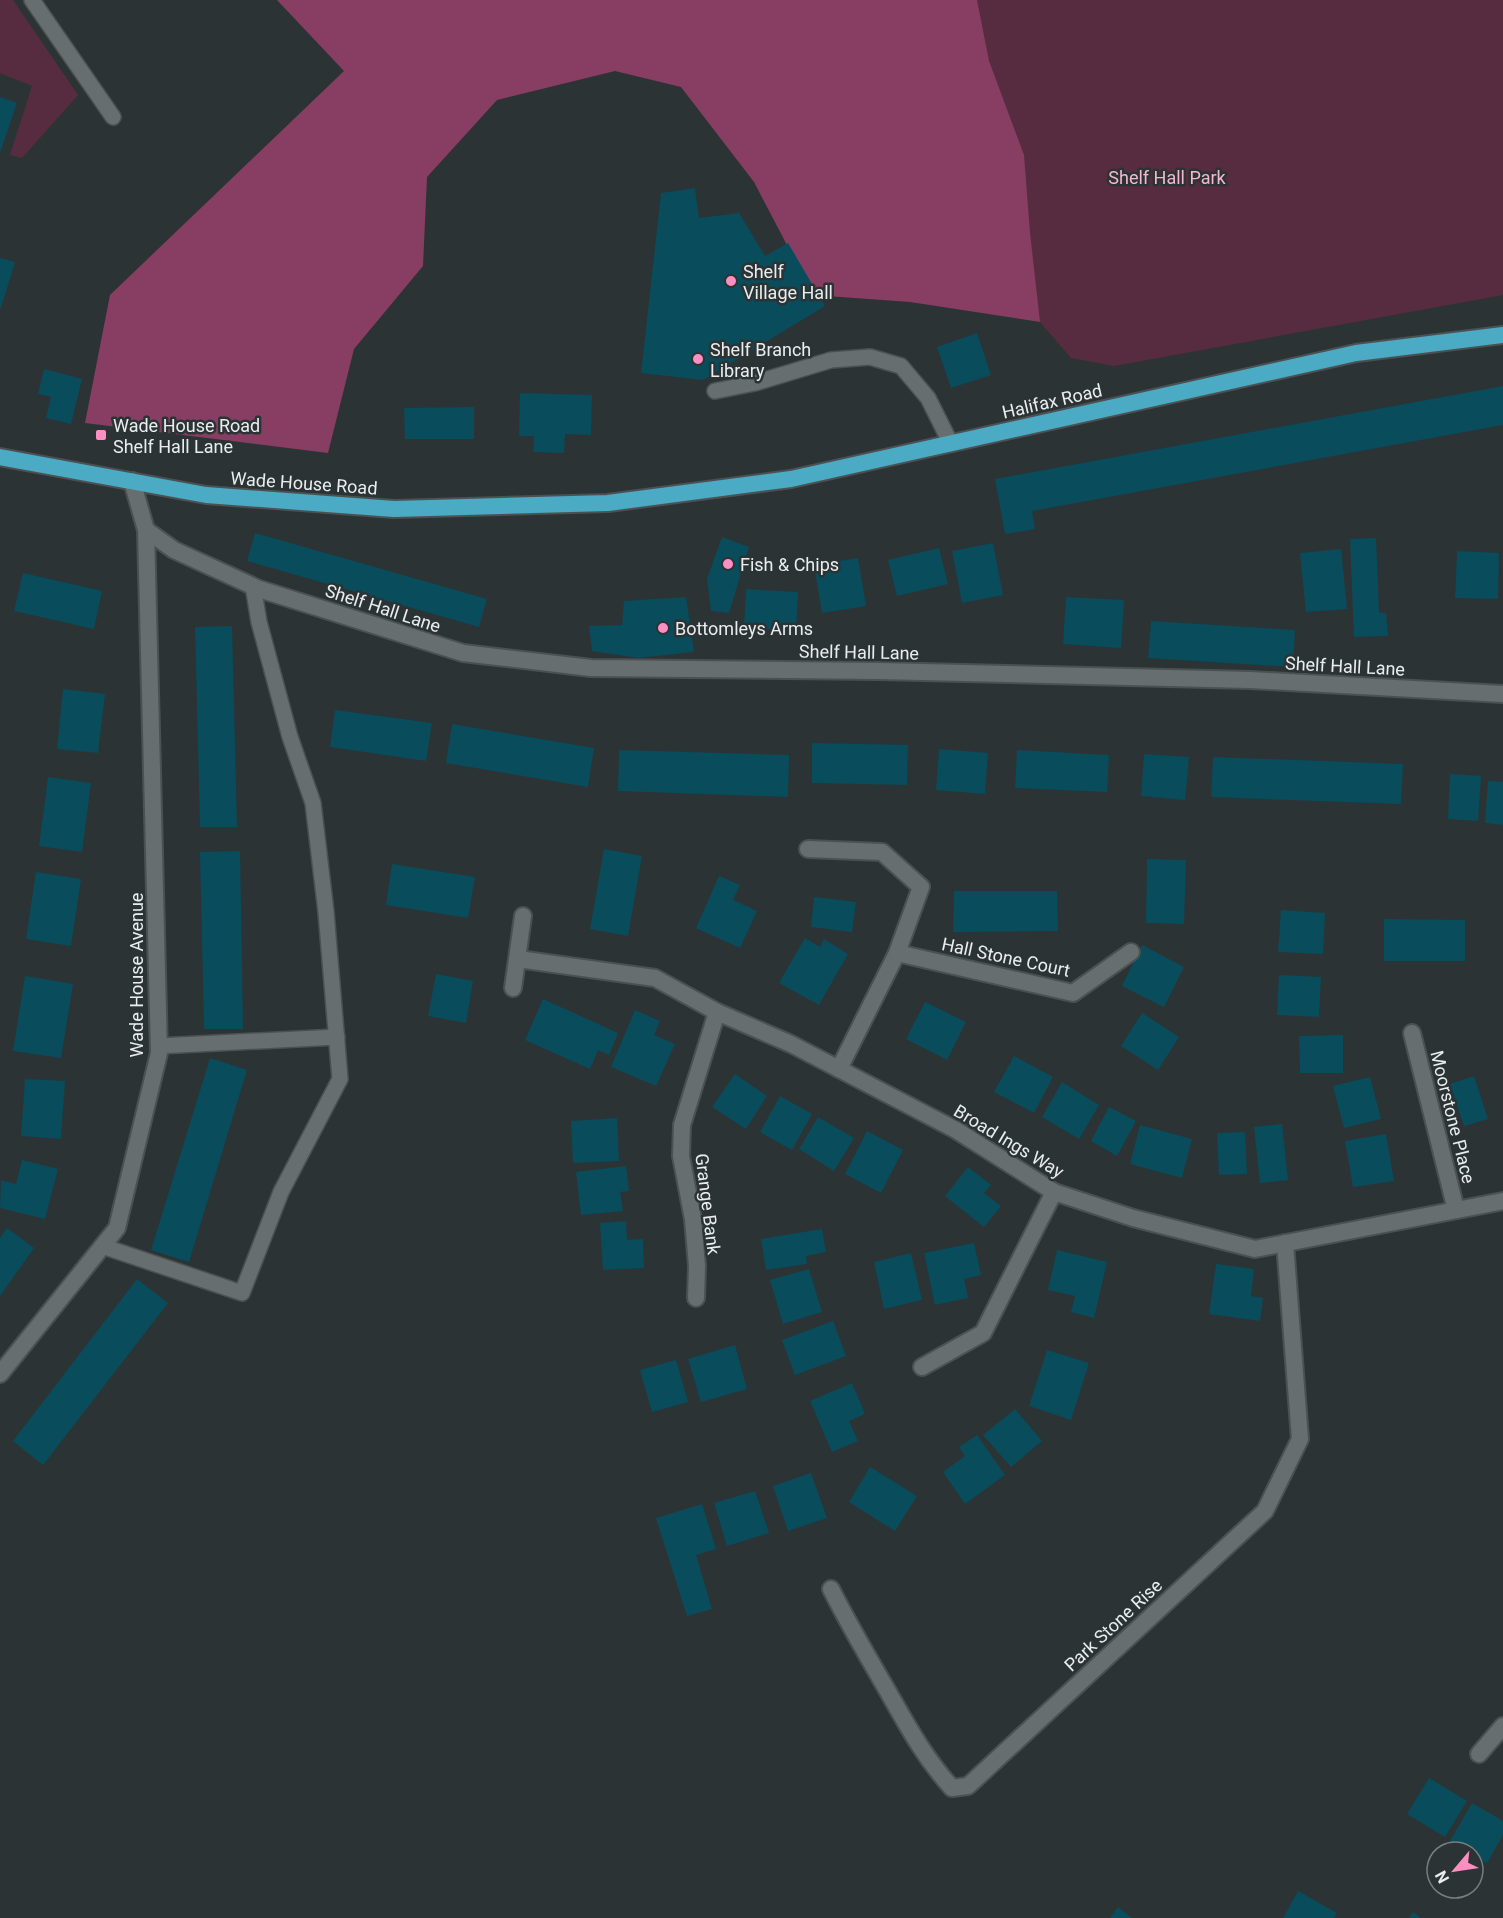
<svg xmlns="http://www.w3.org/2000/svg" width="1503" height="1918" viewBox="0 0 1503 1918" font-family="Roboto,sans-serif">
<style>
.green{fill:#572c41}
.forest{fill:#883e63}
.building{fill:#094c5c}
.lines{fill:none;stroke-linecap:round;stroke-linejoin:round}
.service-casing{stroke:#4b5153;stroke-width:18}
.minor-casing{stroke:#4b5153;stroke-width:20}
.trunk-casing{stroke:#4b5153;stroke-width:20}
.service{stroke:#666e70;stroke-width:15}
.minor{stroke:#666e70;stroke-width:16}
.trunk{stroke:#4babc4;stroke-width:16}
.poi-dot{fill:#fc8fc2;stroke:#2c3335;stroke-width:2}
.labels{text-anchor:middle;dominant-baseline:central;stroke-width:5;stroke-linejoin:round;paint-order:stroke}
.park-label{font-size:18px;fill:#f7b5d2;stroke:#2c3335}
.poi-label{font-size:18px;fill:#e9edee;stroke:#2c3335;text-anchor:start}
.street-label{font-size:18px;fill:#e9edee;stroke:#2c3335}
</style>
<rect width="100%" height="100%" fill="#2c3335"/>
<g class="green">
<path d="M0,0H13L78,95L22,158L10,155L32,86L0,73Z"/>
<path d="M878,0H1503V295L1114,366L1071,358L1040,322Z"/>
</g>
<path class="forest" d="M277,0H977L989,61L1024,155L1030,233L1040,322L910,302L813,295L754,182L681,87L615,71L497,100L427,177L423,266L354,349L328,453L85,423L110,295L344,71Z"/>
<g class="building">
<path d="M0,97L17,103L0,153Z"/>
<path d="M695,188L699,218L739,213L765,256L788,243L825,306L703,380L641,373L661,193Z"/>
<path d="M0,258L15,262L1,308H0Z"/>
<path d="M977,333L991,375L951,388L937,347Z"/>
<path d="M44,369L82,379L71,424L46,418L51,397L38,394Z"/>
<path d="M1503,386V425L1032,511L1035,529L1005,534L995,479Z"/>
<path d="M520,393L592,395L591,435L565,434L564,453L533,452L534,436H519Z"/>
<path d="M474,407V439H405L404,408Z"/>
<path d="M255,533L487,599L479,627L247,561Z"/>
<path d="M722,537L749,547L729,613L711,611L707,579Z"/>
<path d="M1376,538L1379,613H1386L1388,636L1354,637L1350,539Z"/>
<path d="M993,543L1003,595L962,603L952,551Z"/>
<path d="M939,548L948,584L897,596L888,560Z"/>
<path d="M1341,549L1347,609L1306,612L1300,553Z"/>
<path d="M1457,551L1499,553L1498,599L1455,598Z"/>
<path d="M858,558L866,606L822,613L814,565Z"/>
<path d="M23,573L102,591L94,629L14,611Z"/>
<path d="M746,589L798,592L796,631L744,627Z"/>
<path d="M686,597L694,652L638,658L592,651L589,626L622,625L624,601Z"/>
<path d="M1066,597L1124,600L1121,648L1063,644Z"/>
<path d="M1151,621L1295,630L1293,667L1148,658Z"/>
<path d="M232,626L237,827H200L195,627Z"/>
<path d="M63,689L105,694L98,753L57,749Z"/>
<path d="M335,710L432,723L426,761L330,747Z"/>
<path d="M452,724L594,748L588,787L446,763Z"/>
<path d="M812,743L908,745L907,785L812,783Z"/>
<path d="M939,749L988,753L985,794L936,790Z"/>
<path d="M619,750L789,755L788,797L618,791Z"/>
<path d="M1017,750L1109,755L1107,792L1015,788Z"/>
<path d="M1144,754L1189,757L1185,800L1141,796Z"/>
<path d="M1213,757L1403,764L1401,804L1211,797Z"/>
<path d="M1450,774L1481,776L1478,821L1448,819Z"/>
<path d="M48,777L91,783L82,852L39,846Z"/>
<path d="M1488,781L1503,782V825L1485,823Z"/>
<path d="M604,849L642,856L628,936L590,929Z"/>
<path d="M240,851L243,1029H204L200,852Z"/>
<path d="M1147,859L1186,860L1184,924L1146,923Z"/>
<path d="M392,864L475,877L468,918L386,905Z"/>
<path d="M36,872L81,879L71,946L26,939Z"/>
<path d="M719,876L740,885L733,900L757,911L740,948L696,928Z"/>
<path d="M954,891H1057L1058,931L953,932Z"/>
<path d="M814,897L856,902L852,932L811,927Z"/>
<path d="M1281,910L1325,913L1323,954L1278,952Z"/>
<path d="M1384,919L1465,920V961H1384Z"/>
<path d="M805,938L820,947L824,939L848,954L819,1005L779,983Z"/>
<path d="M1142,945L1184,967L1164,1007L1122,986Z"/>
<path d="M436,974L473,981L466,1023L428,1016Z"/>
<path d="M1279,975L1321,977L1319,1017L1277,1015Z"/>
<path d="M25,976L73,984L61,1058L13,1051Z"/>
<path d="M543,999L618,1033L609,1055L598,1050L590,1069L525,1040Z"/>
<path d="M925,1002L966,1022L947,1060L906,1039Z"/>
<path d="M635,1010L660,1021L654,1035L675,1044L656,1086L611,1067Z"/>
<path d="M1142,1013L1179,1037L1158,1070L1121,1046Z"/>
<path d="M1343,1035V1073H1300L1299,1036Z"/>
<path d="M1014,1056L1053,1077L1034,1113L994,1092Z"/>
<path d="M210,1058L247,1070L189,1262L151,1250Z"/>
<path d="M735,1074L767,1096L746,1129L712,1107Z"/>
<path d="M1474,1076L1488,1119L1464,1126L1450,1084Z"/>
<path d="M1370,1077L1381,1119L1344,1128L1333,1086Z"/>
<path d="M25,1079L65,1081L61,1139L21,1136Z"/>
<path d="M1062,1082L1099,1105L1079,1139L1042,1117Z"/>
<path d="M780,1096L812,1114L792,1150L760,1132Z"/>
<path d="M1109,1107L1136,1121L1117,1156L1091,1141Z"/>
<path d="M818,1117L854,1138L834,1171L799,1149Z"/>
<path d="M617,1118L619,1161L573,1163L571,1121Z"/>
<path d="M1282,1124L1288,1180L1260,1183L1254,1127Z"/>
<path d="M1140,1125L1192,1139L1182,1178L1130,1164Z"/>
<path d="M867,1131L903,1150L881,1193L845,1174Z"/>
<path d="M1245,1132L1247,1174L1219,1175L1217,1133Z"/>
<path d="M1386,1134L1394,1181L1353,1187L1345,1141Z"/>
<path d="M22,1160L58,1169L45,1219L0,1208L1,1180L16,1184Z"/>
<path d="M626,1166L629,1191L620,1192L623,1211L581,1215L576,1172Z"/>
<path d="M968,1167L991,1185L984,1193L1001,1206L984,1227L945,1196Z"/>
<path d="M626,1221L627,1240L643,1239L644,1268L603,1270L600,1223Z"/>
<path d="M7,1228L34,1248L0,1296V1238Z"/>
<path d="M822,1229L826,1252L806,1256L807,1264L766,1270L761,1239Z"/>
<path d="M974,1243L981,1275L964,1279L968,1298L935,1305L924,1253Z"/>
<path d="M1057,1250L1107,1262L1094,1318L1071,1312L1075,1296L1048,1290Z"/>
<path d="M911,1253L922,1300L884,1309L874,1262Z"/>
<path d="M1216,1264L1254,1269L1251,1296L1263,1298L1260,1321L1209,1314Z"/>
<path d="M809,1269L822,1312L783,1324L770,1280Z"/>
<path d="M137,1279L168,1303L43,1465L13,1441Z"/>
<path d="M833,1321L846,1356L795,1375L782,1340Z"/>
<path d="M735,1345L747,1389L701,1402L688,1359Z"/>
<path d="M1047,1350L1089,1363L1071,1420L1029,1406Z"/>
<path d="M676,1360L688,1402L652,1412L640,1370Z"/>
<path d="M852,1383L865,1414L849,1421L858,1441L832,1452L810,1401Z"/>
<path d="M1015,1409L1042,1441L1011,1467L983,1435Z"/>
<path d="M977,1435L1005,1475L965,1504L943,1472L965,1456L959,1447Z"/>
<path d="M870,1467L917,1496L895,1531L849,1502Z"/>
<path d="M811,1473L827,1518L788,1531L773,1486Z"/>
<path d="M755,1491L769,1533L727,1546L714,1503Z"/>
<path d="M702,1504L716,1549L696,1555L712,1609L687,1616L656,1518Z"/>
<path d="M1429,1778L1467,1801L1445,1837L1407,1814Z"/>
<path d="M1472,1803L1503,1821V1835L1487,1863L1473,1855V1852H1468L1450,1841Z"/>
<path d="M1298,1891L1337,1913L1334,1918H1283Z"/>
<path d="M1118,1907L1132,1918H1110Z"/>
<path d="M1413,1912L1421,1918H1409Z"/>
</g>
<g class="lines">
<g class="service-casing">
<g id="service">
<path d="M32,0L113,117"/>
<path d="M715,391L755,383L831,360L870,357L901,366L928,398L951,444"/>
<path d="M159,1046L337,1037"/>
<path d="M102,1246L242,1293L281,1192L340,1079L326,912L313,803L290,737L259,622L253,586"/>
</g>
</g>
<g class="minor-casing">
<g id="minor">
<path d="M132,481L146,530L174,550L259,589L463,653L591,668L879,671L1250,680L1503,694"/>
<path d="M808,849L882,852L921,887L897,953L839,1069"/>
<path d="M897,953L1073,993L1131,952"/>
<path d="M518,959L655,978L717,1012L791,1044L956,1130L1054,1192L1133,1218L1255,1249L1503,1201"/>
<path d="M513,988L523,916"/>
<path d="M1412,1033L1456,1210"/>
<path d="M696,1298L697,1266L693,1219L681,1156L682,1125L717,1012"/>
<path d="M922,1367L983,1333L1054,1192"/>
<path d="M0,1374L117,1228L159,1053L146,530"/>
<path d="M831,1589C847,1621 865,1652 883,1683C905,1721 922,1755 952,1788L968,1786L1265,1511L1300,1439L1285,1243"/>
<path d="M1479,1754L1503,1726"/>
</g>
</g>
<g class="trunk-casing">
<path id="trunk" d="M0,457L206,495L394,509L608,503L791,479L1356,353L1503,335"/>
</g>
<use href="#service" class="service"/>
<use href="#minor" class="minor"/>
<use href="#trunk" class="trunk"/>
</g>
<g class="poi-dot">
<circle cx="731" cy="281" r="6"/>
<circle cx="698" cy="359" r="6"/>
<rect x="95" y="429" width="12" height="12" rx="3"/>
<circle cx="728" cy="564" r="6"/>
<circle cx="663" cy="628" r="6"/>
</g>
<g class="labels">
<g class="park-label">
<text x="1167" y="177">Shelf Hall Park</text>
</g>
<g class="poi-label">
<text x="743" y="271">Shelf<tspan x="743" dy="21">Village Hall</tspan></text>
<text x="710" y="349">Shelf Branch<tspan x="710" dy="21">Library</tspan></text>
<text x="113" y="425">Wade House Road<tspan x="113" dy="21">Shelf Hall Lane</tspan></text>
<text x="740" y="564">Fish &amp; Chips</text>
<text x="675" y="628">Bottomleys Arms</text>
</g>
<g class="street-label">
<text transform="translate(1052 401) rotate(-13)">Halifax Road</text>
<text transform="translate(304 483) rotate(4)">Wade House Road</text>
<text transform="translate(383 608) rotate(18)">Shelf Hall Lane</text>
<text transform="translate(859 652) rotate(1)">Shelf Hall Lane</text>
<text transform="translate(1345 666) rotate(3)">Shelf Hall Lane</text>
<text transform="translate(1006 957) rotate(12)">Hall Stone Court</text>
<text transform="translate(136 975) rotate(-90)">Wade House Avenue</text>
<text transform="translate(1453 1117) rotate(76)">Moorstone Place</text>
<text transform="translate(1009 1141) rotate(31)">Broad Ings Way</text>
<text transform="translate(708 1204) rotate(83)">Grange Bank</text>
<text transform="translate(1113 1625) rotate(-43)">Park Stone Rise</text>
</g>
</g>
<g transform="translate(1455 1870) rotate(241)"><circle r="28" fill="#2c3335" stroke="#787d7f" stroke-width="1.5"/>
<path d="M0-4.5L10 22L0 15L-10 22Z" fill="#fc8fc2"/>
<text y="-9" font-size="16" font-weight="bold" text-anchor="middle" fill="#e9edee">N</text>
</g>
</svg>
